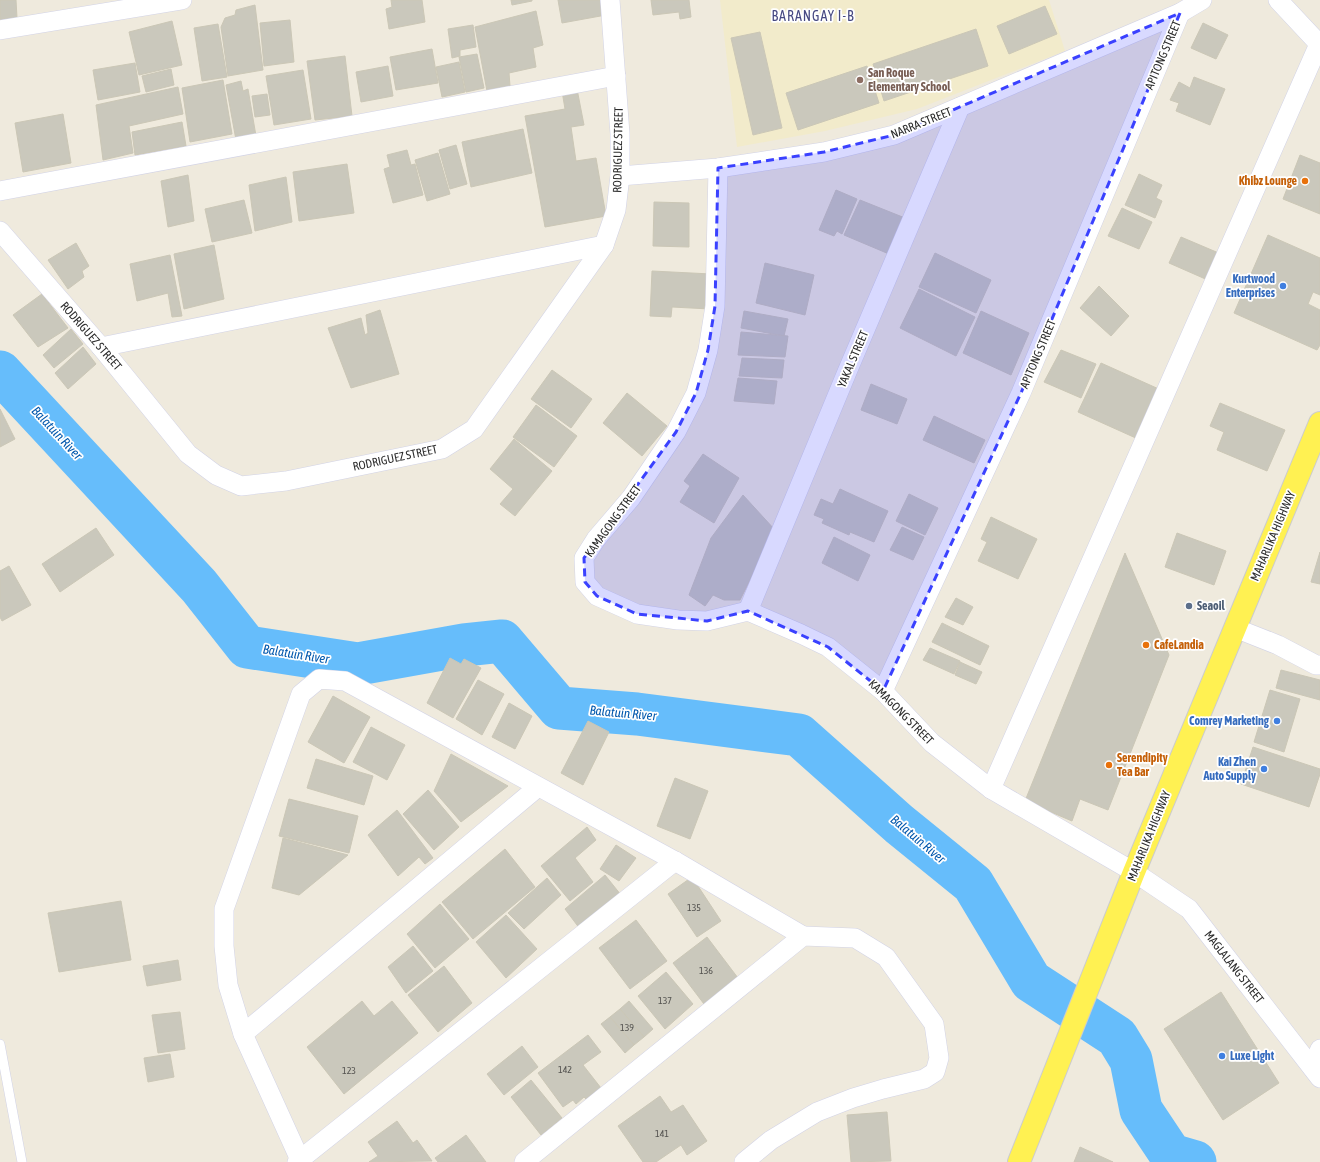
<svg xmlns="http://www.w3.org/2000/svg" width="1320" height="1162" viewBox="0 0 1320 1162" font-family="'Asap Condensed',sans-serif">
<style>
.education{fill:#f2ebcb}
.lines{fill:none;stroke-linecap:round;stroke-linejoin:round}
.river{stroke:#66bdfb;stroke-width:43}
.building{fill:#cac8bc;stroke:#cbc7b6}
.service-casing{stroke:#d2d3e6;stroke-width:10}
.minor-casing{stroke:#d2d3e6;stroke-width:20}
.primary-casing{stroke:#ccc;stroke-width:24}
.service{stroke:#fff;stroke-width:9}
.minor{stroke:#fff;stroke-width:19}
.primary{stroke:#fff152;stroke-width:22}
.marked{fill:#3a41ff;fill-opacity:0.2;stroke:#3a41ff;stroke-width:3;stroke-dasharray:8 5;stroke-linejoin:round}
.education-dot{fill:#8d6e63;stroke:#fff;stroke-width:1.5}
.food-dot{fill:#e8710a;stroke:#fff;stroke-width:1.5}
.shop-dot{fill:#3f7fe0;stroke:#fff;stroke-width:1.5}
.service-dot{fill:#5c6f8a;stroke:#fff;stroke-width:1.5}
.labels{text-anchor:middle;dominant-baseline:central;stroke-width:3.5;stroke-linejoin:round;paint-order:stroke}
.number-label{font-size:10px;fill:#545350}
.street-label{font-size:12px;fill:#2c2c2c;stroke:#fff}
.education-label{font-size:12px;font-weight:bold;fill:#785e54;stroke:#fff;text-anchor:start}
.food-label{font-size:12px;font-weight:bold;fill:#c56008;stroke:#fff;text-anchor:start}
.shop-label{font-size:12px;font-weight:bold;fill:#366cbe;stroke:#fff;text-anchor:end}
.service-label{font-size:12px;font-weight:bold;fill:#4e5e75;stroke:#fff;text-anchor:start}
.water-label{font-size:13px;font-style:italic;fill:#0057ac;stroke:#fff}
.quarter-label{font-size:14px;letter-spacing:1px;fill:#474982;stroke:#fff}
</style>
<rect width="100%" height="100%" fill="#efeadd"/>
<path class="education" d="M720,0H1049L1065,51L917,109L825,131L737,147Z"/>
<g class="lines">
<path class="river" d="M0,372L199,586L247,647L358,664L464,645L502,641L559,708L637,714L799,735L899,824L973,884L1031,981L1117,1037L1131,1060L1141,1110L1171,1155L1195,1162"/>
</g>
<g class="building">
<path d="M0,0H16L17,18L0,20Z"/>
<path d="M391,0H422L425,22L389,29L386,9L392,7Z"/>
<path d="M511,0H532V1L512,5Z"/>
<path d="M558,0H604L606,15L562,23Z"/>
<path d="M651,0H689L691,17L680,19L679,12L653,15Z"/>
<path d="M255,5L263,70L228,76L221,27L225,18L235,15L236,10Z"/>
<path d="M1045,6L1057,34L1009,54L997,26Z"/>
<path d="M536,11L543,45L533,48L536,67L509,73L510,86L487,91L475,27Z"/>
<path d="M290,20L294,62L264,66L260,23Z"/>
<path d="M172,21L182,65L139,75L129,32Z"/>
<path d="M1203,23L1228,35L1216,59L1191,48Z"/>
<path d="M218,24L227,77L202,81L194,28Z"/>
<path d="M473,25L476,47L460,50V56L452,58L448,29Z"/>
<path d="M976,29L988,66L884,101L873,64Z"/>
<path d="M760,32L782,128L753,135L731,38Z"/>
<path d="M432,49L438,83L396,90L390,57Z"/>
<path d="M477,54L484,88L466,92L459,57Z"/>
<path d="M345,56L352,116L315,120L307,61Z"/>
<path d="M459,62L465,92L442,97L436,67Z"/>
<path d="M135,63L140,92L98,100L93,70Z"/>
<path d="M388,66L393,96L361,102L356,72Z"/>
<path d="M867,66L879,103L798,130L786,93Z"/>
<path d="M171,69L174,85L146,92L142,76Z"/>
<path d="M303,70L311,119L274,125L266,76Z"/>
<path d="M1194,77L1225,89L1210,125L1176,111L1179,103L1170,100L1179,82L1190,88Z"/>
<path d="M223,80L232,134L190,142L182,88Z"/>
<path d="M241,81L243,91L248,89L256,136L236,140L226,85Z"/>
<path d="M178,87L183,114L129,126L133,153L103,160L96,105Z"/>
<path d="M577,89L584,125L571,127L576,161L596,158L606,216L545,227L525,116L565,109L562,91Z"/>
<path d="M267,94L270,115L255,117L252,96Z"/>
<path d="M63,114L71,163L23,172L15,123Z"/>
<path d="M182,122L186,146L135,155L132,132Z"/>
<path d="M523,129L532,173L471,187L462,142Z"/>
<path d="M456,145L467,184L450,189L439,150Z"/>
<path d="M407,150L411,165L415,164L423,195L393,203L384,169L390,167L387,155Z"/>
<path d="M438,153L450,194L427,201L415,160Z"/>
<path d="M1300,155L1320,163V214L1283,199Z"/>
<path d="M347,164L354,213L299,221L293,172Z"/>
<path d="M1139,174L1162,185L1156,198L1162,201L1155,218L1125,205Z"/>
<path d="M188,175L194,221L168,227L161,181Z"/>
<path d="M286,177L292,222L255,231L249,185Z"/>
<path d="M836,190L857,199L842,234L837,231L834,236L819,230Z"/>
<path d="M244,200L252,233L212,242L205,209Z"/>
<path d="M860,200L905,218L889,254L844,235Z"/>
<path d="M654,202L689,203V247L653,246Z"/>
<path d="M1122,208L1152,222L1139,249L1108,236Z"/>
<path d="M1268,235L1320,258V295L1313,292L1308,304L1320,310V345L1317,350L1234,313Z"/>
<path d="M1181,237L1221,254L1210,281L1169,263Z"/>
<path d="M76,243L89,266L82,271L84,277L68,289L48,260Z"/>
<path d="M214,245L224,299L184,309L174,254Z"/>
<path d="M935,253L991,280L976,313L919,287Z"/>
<path d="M170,255L182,316L172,317L168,293L137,301L130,264Z"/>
<path d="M765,263L814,275L805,315L756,303Z"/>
<path d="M652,271L711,274L710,309L672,307L671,317L650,316Z"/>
<path d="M1099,286L1129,316L1111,336L1080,308Z"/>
<path d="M919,289L975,317L956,356L900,328Z"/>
<path d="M42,294L68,328L38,347L13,315Z"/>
<path d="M380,310L399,374L351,388L328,328L361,318L365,335L368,333L366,315Z"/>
<path d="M744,311L788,319L784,336L741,328Z"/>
<path d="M981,311L1029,333L1011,375L963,353Z"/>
<path d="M71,329L83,344L54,368L43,355Z"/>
<path d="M741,332L788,336L785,357L738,355Z"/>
<path d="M83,347L96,364L68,389L55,373Z"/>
<path d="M1061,350L1096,364L1081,398L1044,382Z"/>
<path d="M742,358L784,360L782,378L739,376Z"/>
<path d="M1101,363L1161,390L1138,439L1078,412Z"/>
<path d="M552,370L592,399L571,428L531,399Z"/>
<path d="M738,378L777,381L774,404L734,401Z"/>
<path d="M871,384L907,399L897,424L861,410Z"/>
<path d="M627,393L667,426L642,456L603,423Z"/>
<path d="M1220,403L1285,430L1267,471L1217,450L1224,432L1210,426Z"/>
<path d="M536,405L577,436L554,467L513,437Z"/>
<path d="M0,409L15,439L0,447Z"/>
<path d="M934,416L985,440L974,463L923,440Z"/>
<path d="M514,439L552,471L515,516L500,504L513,489L490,469Z"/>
<path d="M703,454L739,478L714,523L680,502L690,486L684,481Z"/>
<path d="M840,489L888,511L874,542L850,532L849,535L822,523L824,519L814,515L821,499L833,504Z"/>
<path d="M909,494L938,508L925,535L896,521Z"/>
<path d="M743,495L775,530L740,600H724L713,595L705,606L689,595L711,538Z"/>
<path d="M991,517L1037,539L1018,579L978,561L987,542L981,539Z"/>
<path d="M902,527L924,537L913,560L890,550Z"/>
<path d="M96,528L114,555L60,592L42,564Z"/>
<path d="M1177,533L1226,551L1214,585L1165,567Z"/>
<path d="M834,537L870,555L858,581L822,563Z"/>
<path d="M1320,552V584L1311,582Z"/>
<path d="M1125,553L1169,655L1108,810L1080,799L1072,821L1025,801Z"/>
<path d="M9,566L31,605L2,621L0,617V571Z"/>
<path d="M956,598L973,607L963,625L945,617Z"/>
<path d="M942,623L989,646L980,665L932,642Z"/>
<path d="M930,648L960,661L954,674L923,660Z"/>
<path d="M450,658L461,664L464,659L481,668L453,718L427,703Z"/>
<path d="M960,662L982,672L976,684L955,675Z"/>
<path d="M1281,670L1320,680V700L1276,688Z"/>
<path d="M478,680L504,694L482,735L456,719Z"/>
<path d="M1270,690L1300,699L1284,752L1254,742Z"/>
<path d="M333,696L370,717L344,763L308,742Z"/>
<path d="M509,703L532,716L515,749L492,737Z"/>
<path d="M588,721L609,732L583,785L561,773Z"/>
<path d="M371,727L405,745L387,780L353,762Z"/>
<path d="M1253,747L1320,769V774L1309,807L1241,784Z"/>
<path d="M451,754L508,786L461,822L434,791Z"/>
<path d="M316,759L373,776L364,805L307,788Z"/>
<path d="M675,778L708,791L690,839L657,826Z"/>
<path d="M428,790L459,827L434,850L403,814Z"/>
<path d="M289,799L358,816L349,853L279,836Z"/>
<path d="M397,810L433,858L425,864L419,857L398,876L368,835Z"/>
<path d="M587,827L596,840L575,858L593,882L570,901L541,866Z"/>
<path d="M283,838L348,855L299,895L272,888Z"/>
<path d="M616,845L636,858L619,881L600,869Z"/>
<path d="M505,849L535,887L473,939L442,902Z"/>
<path d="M605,875L621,895L580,929L565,909Z"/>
<path d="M692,877L721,921L697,937L668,894Z"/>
<path d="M547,878L561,895L524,929L508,913Z"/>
<path d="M121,901L131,960L59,972L48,913Z"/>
<path d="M440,904L469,939L435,968L407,934Z"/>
<path d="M506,915L537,949L506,978L476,942Z"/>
<path d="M636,920L667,961L630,989L599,948Z"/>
<path d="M707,937L738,978L704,1004L673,963Z"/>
<path d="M413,946L433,971L406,993L388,967Z"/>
<path d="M178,960L181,980L147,986L143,966Z"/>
<path d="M444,966L472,1003L438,1032L408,995Z"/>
<path d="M666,972L693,1004L665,1029L638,996Z"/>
<path d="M1221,992L1279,1083L1223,1120L1164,1029Z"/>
<path d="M362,1001L374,1016L392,1001L418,1033L344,1094L307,1047Z"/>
<path d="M629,1001L653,1029L644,1037L620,1009Z"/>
<path d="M620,1009L644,1037L634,1045L610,1017Z"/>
<path d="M180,1012L185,1049L158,1053L152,1015Z"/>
<path d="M610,1017L634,1045L625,1053L601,1024Z"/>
<path d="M588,1035L601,1052L583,1065L601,1088L586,1099L584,1097L576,1104L573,1100L563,1107L538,1073Z"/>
<path d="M522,1046L538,1067L504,1095L487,1074Z"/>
<path d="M170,1054L174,1077L148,1082L144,1058Z"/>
<path d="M531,1080L562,1118L541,1135L511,1097Z"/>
<path d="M660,1096L671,1112L683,1105L707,1141L687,1155L681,1145L656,1162H643L618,1126Z"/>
<path d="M887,1112L891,1161L851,1162L847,1115Z"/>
<path d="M397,1121L413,1143L417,1140L432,1161L369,1162L378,1156L368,1142Z"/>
<path d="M466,1135L486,1162H438L435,1158Z"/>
<path d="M1080,1147L1113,1162H1074Z"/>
</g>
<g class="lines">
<g class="service-casing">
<path id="service" d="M0,1044L22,1162"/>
</g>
<g class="minor-casing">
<g id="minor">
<path d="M1278,0L1320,45"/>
<path d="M0,30L182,0"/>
<path d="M718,168L715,306L708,350L696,393L676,432L631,498L596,539L584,558L585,582L597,596L637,614L678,620L707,621L748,611L801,634L828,647L883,691L932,743L991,789L1134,872L1189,909L1320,1078"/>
<path d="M620,176L718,168L824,152L894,135L1180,13L1202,0"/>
<path d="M0,191L616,76"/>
<path d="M0,231L101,347L188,454L216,475L241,486L286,481L442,449L474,429L604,245L616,210L620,176V134L610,0"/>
<path d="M101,347L604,245"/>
<path d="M748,611L847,372L960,107"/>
<path d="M1235,628L1278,645L1316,665H1320"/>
<path d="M883,691L1021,393L1180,13"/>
<path d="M991,789L1319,44"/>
<path d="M243,1034L538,787"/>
<path d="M1312,1067L1320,1049"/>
<path d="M297,1162L675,861"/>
<path d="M301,1162L243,1034L228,985L224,946V909L301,694L319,679L345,681L675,861L803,936"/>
<path d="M524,1162L803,936L855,938L886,957L934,1024L939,1058L935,1072L924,1079L883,1089L853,1098L817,1112L771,1140L744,1162"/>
</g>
</g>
<g class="primary-casing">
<path id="primary" d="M1019,1162L1134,872L1320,423"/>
</g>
<use href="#service" class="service"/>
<use href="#minor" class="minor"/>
<use href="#primary" class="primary"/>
</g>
<path class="marked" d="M1180,13L1021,393L883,691L828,647L748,611L707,621L637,614L597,596L585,582L584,558L676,432L696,393L708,350L715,306L718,168L824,152L894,135Z"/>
<circle class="education-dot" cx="860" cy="80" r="4"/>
<g class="food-dot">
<circle cx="1305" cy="181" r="4"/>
<circle cx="1146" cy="645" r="4"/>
<circle cx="1109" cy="765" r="4"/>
</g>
<g class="shop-dot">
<circle cx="1283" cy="286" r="4"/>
<circle cx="1277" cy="721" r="4"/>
<circle cx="1264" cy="769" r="4"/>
<circle cx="1222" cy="1056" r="4"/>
</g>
<circle class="service-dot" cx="1189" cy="606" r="4"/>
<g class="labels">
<g class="number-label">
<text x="694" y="907">135</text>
<text x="706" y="970">136</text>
<text x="665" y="1000">137</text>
<text x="627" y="1027">139</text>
<text x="565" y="1069">142</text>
<text x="349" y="1070">123</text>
<text x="662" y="1133">141</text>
</g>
<g class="street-label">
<text transform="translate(1163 55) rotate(-67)">APITONG STREET</text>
<text transform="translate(921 123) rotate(-22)">NARRA STREET</text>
<text transform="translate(618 150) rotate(-89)">RODRIGUEZ STREET</text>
<text transform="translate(91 336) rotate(49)">RODRIGUEZ STREET</text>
<text transform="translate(1038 354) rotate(-67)">APITONG STREET</text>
<text transform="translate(853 359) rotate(-67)">YAKAL STREET</text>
<text transform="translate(395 458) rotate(-12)">RODRIGUEZ STREET</text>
<text transform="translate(613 521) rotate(-54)">KAMAGONG STREET</text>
<text transform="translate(1273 536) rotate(-67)">MAHARLIKA HIGHWAY</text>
<text transform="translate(901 712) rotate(45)">KAMAGONG STREET</text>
<text transform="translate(1149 836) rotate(-68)">MAHARLIKA HIGHWAY</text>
<text transform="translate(1234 967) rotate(52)">MAGLALANG STREET</text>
</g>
<g class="education-label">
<text x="868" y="73">San Roque<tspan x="868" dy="14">Elementary School</tspan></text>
</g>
<g class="food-label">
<text x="1297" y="181" text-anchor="end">Khibz Lounge</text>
<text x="1154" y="645">CafeLandia</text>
<text x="1117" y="758">Serendipity<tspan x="1117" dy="14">Tea Bar</tspan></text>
</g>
<g class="shop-label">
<text x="1275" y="279">Kurtwood<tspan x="1275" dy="14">Enterprises</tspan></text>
<text x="1269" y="721">Comrey Marketing</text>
<text x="1256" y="762">Kai Zhen<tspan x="1256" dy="14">Auto Supply</tspan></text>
<text x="1230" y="1056" text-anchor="start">Luxe Light</text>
</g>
<g class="service-label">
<text x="1197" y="606">Seaoil</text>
</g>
<g class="water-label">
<text transform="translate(57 433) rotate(47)">Balatuin River</text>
<text transform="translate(296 654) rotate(9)">Balatuin River</text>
<text transform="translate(623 713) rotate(5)">Balatuin River</text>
<text transform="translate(918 839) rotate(40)">Balatuin River</text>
</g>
<g class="quarter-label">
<text x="813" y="16">BARANGAY I-B</text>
</g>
</g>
</svg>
